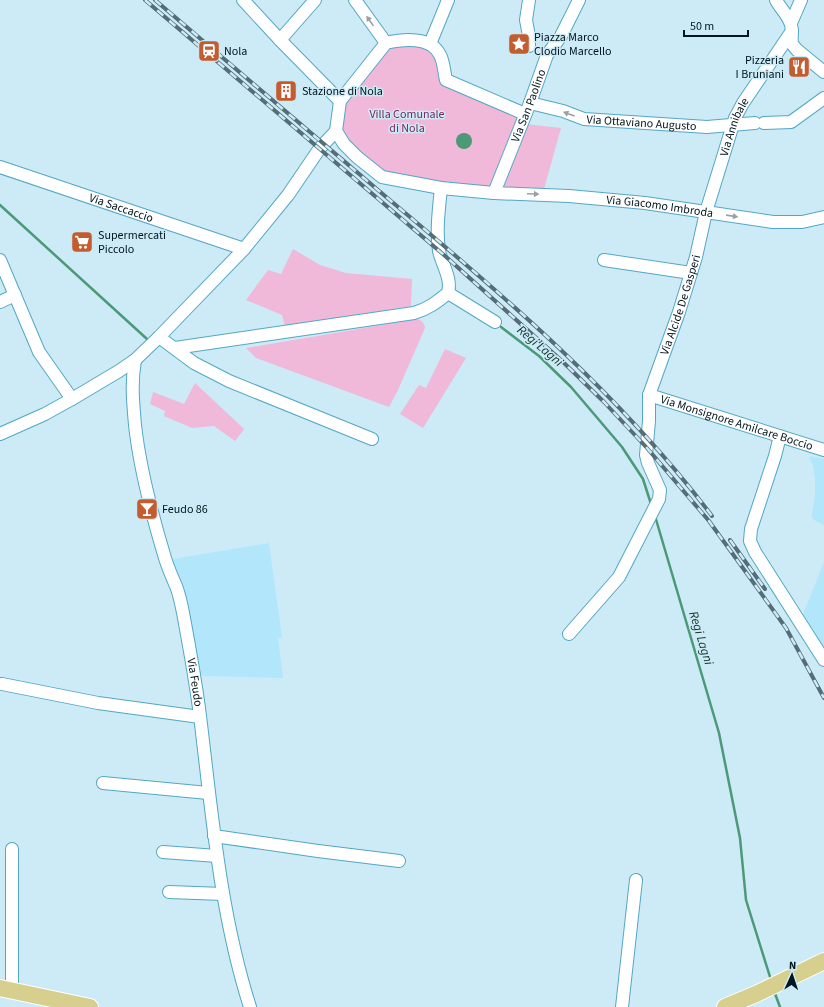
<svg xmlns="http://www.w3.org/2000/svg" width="824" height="1007" viewBox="0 0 824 1007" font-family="'Source Sans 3',sans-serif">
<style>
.built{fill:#b2e7fb}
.green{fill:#f0b8d9}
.water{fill:#4b9976}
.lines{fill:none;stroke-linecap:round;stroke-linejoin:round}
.stream{stroke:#4b9976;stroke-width:2.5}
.minor-casing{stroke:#53a7c3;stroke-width:14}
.major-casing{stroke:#fff;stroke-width:18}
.minor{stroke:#fff;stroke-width:12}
.major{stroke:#d7cf8e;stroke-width:16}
.rail-casing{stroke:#546d77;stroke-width:4}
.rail{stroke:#ccebf7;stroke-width:2.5;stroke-dasharray:8;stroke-linecap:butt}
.oneway{fill:#99a1a5}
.labels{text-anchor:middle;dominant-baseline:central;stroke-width:3;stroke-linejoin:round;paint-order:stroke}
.poi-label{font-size:12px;fill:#00151d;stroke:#ccebf7;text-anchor:start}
.street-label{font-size:12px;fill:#00151d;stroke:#ccebf7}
.park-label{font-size:12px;fill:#782a5f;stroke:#ccebf7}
.water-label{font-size:13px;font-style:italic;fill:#113525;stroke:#ccebf7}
</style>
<rect width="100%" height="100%" fill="#ccebf7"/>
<g class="built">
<path d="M810,456L824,459V525L814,520L812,517V513L815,496V479L813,465L809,458Z"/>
<path d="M269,543L282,637L278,638L283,678L203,676L197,671L189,611L173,559Z"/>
<path d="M824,562V652L802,617Z"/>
</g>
<g class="green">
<path d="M406,43L433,49L446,81L524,115L493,190L393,175L376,169L347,138L342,130V123L346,103L386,47Z"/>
<path d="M525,124L561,128L544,189L499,188Z"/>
<path d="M293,249L320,265L346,273L412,279L411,306L285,326L282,315L246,300L268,270L281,274Z"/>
<path d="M417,319C422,320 424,323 425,328L398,390L389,407L256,358L246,348Z"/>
<path d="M445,349L466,358L423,428L400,414L419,385L426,388Z"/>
<path d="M195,383L244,429L235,441L214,426L192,428L164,416L165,411L150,404L153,392L184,404Z"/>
</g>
<circle class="water" cx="464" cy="141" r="8"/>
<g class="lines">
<g class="stream">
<path d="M0,205L147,339"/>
<path d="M501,327L539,356L571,387L622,447L643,479L651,504"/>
<path d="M655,516L719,733L740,838L746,900L771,980"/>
<path d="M774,991L780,1007"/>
</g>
<g class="minor-casing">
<g id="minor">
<path d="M243,0L280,40L340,101"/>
<path d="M355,0L386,43"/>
<path d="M529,0L526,20L529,36V46"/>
<path d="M776,0C780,8 789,16 791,25C793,31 791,37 792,44L797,50L824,72"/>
<path d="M791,23L801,0"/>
<path d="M280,40L315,0"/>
<path d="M430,44L448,0"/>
<path id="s1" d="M530,103L563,111L584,119L707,127L755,123"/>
<path id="s2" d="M525,114L446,80C444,72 444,62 440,55C431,36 403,39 386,43L340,101L336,131L344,144L357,157L382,177L441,188L494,193L569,196L645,203L773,222H802L824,217"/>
<path d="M764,123L791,122L824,98"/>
<path id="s3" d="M0,167L244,249"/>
<path d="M441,188C439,208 436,230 439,251C442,265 452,278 448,293"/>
<path id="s4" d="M494,193L530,103L547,55L561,36L579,0"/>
<path d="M0,260L39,352L72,399"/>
<path d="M604,260L691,273"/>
<path d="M0,302L15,295"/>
<path d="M159,337L194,363L229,381L372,439"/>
<path d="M175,348L414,313C428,309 437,302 448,293L495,322"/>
<path id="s5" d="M135,360C131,384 133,401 135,425C140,470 152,515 165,558C168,568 172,577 176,586C180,596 182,607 184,618C190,651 196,683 200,716C212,814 220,913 250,1007"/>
<path id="s6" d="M649,395L824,450"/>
<path d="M0,434L45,414L72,399L119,371L135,360L159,337L244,249L288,195L320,148L336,131"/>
<path d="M780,436L775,456L751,529L750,541L755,552L824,660"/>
<path id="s7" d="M569,634L619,577L659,499L660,490L648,463L646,455L649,421V395L679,312L696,257L706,212L735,118L743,103L792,31"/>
<path d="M2,684L98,703L200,717"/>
<path d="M103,783L208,793"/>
<path d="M214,836L318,851L399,861"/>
<path d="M12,849V991"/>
<path d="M163,852L217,856"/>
<path d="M169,892L223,894"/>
<path d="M622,1007L636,880"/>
</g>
</g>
<g class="major-casing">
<g id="major">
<path d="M0,988L90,1007"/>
<path d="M725,1007L756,994L824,961"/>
</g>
</g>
<use href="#minor" class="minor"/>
<use href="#major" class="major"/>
<g class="rail-casing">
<g id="rail">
<path d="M145,0L444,255L562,361L604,402L647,448L709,521L786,628L824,698"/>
<path d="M155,0C232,65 308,131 385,196C502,294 620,394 712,516"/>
<path d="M730,540L765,589"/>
</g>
</g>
<use href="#rail" class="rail"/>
</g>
<defs><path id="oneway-solid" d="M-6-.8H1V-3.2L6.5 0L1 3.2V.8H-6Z"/></defs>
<g class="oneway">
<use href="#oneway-solid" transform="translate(370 21) rotate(-125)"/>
<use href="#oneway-solid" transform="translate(569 114) rotate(-160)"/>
<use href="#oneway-solid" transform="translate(533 194) rotate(2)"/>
<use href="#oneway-solid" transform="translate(732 216) rotate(8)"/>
</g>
<defs>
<g id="sight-square" transform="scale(1.15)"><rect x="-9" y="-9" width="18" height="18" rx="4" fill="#c35c2f" stroke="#ccebf7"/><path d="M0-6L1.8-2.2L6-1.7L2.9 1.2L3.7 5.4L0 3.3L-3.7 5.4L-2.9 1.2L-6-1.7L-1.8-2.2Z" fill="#fff"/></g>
<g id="station-square" transform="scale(1.15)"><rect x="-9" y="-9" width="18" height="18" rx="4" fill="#c35c2f" stroke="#ccebf7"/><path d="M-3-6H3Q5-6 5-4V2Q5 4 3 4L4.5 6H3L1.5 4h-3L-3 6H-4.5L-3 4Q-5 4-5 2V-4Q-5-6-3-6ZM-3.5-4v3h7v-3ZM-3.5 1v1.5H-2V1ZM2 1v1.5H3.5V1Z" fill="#fff"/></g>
<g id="restaurant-square" transform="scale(1.15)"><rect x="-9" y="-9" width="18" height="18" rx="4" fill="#c35c2f" stroke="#ccebf7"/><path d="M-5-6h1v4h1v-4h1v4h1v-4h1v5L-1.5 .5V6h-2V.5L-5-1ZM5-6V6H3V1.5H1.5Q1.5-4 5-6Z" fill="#fff"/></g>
<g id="building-square" transform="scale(1.15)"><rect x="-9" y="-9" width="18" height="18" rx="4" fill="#c35c2f" stroke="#ccebf7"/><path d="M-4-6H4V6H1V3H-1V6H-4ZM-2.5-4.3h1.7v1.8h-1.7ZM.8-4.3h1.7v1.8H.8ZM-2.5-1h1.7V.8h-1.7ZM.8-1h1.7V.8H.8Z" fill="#fff"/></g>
<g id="supermarket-square" transform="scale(1.15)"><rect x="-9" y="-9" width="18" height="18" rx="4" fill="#c35c2f" stroke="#ccebf7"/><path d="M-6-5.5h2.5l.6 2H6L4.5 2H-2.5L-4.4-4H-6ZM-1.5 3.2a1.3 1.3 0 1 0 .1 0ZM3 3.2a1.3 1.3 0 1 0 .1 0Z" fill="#fff"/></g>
<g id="bar-square" transform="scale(1.15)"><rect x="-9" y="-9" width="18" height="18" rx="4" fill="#c35c2f" stroke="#ccebf7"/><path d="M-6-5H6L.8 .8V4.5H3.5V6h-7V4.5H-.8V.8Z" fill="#fff"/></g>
</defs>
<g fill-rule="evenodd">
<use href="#sight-square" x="519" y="44"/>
<use href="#station-square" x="209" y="51"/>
<use href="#restaurant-square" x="799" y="67"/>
<use href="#building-square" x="286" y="91"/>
<use href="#supermarket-square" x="82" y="242"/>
<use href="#bar-square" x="147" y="509"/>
</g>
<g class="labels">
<g class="poi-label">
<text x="534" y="37">Piazza Marco<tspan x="534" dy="14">Clodio Marcello</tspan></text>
<text x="224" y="51">Nola</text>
<text x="784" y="60" text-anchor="end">Pizzeria<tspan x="784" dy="14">I Bruniani</tspan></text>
<text x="302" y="91">Stazione di Nola</text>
<text x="98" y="235">Supermercati<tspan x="98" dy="14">Piccolo</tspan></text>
<text x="162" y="509">Feudo 86</text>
</g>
<g class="street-label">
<text stroke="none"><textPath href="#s4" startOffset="94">Via San Paolino</textPath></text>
<text stroke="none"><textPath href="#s1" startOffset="114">Via Ottaviano Augusto</textPath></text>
<text stroke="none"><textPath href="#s7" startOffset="552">Via Annibale</textPath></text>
<text stroke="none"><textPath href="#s2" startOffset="621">Via Giacomo Imbroda</textPath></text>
<text stroke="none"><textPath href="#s3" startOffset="128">Via Saccaccio</textPath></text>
<text stroke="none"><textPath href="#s7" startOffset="366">Via Alcide De Gasperi</textPath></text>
<text stroke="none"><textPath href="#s6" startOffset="92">Via Monsignore Amilcare Boccio</textPath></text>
<text stroke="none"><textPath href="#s5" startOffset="330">Via Feudo</textPath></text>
</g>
<g class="park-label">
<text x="407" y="114">Villa Comunale<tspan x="407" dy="14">di Nola</tspan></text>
</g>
<g class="water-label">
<text transform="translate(540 346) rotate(40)">Regi Lagni</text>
<text transform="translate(701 638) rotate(73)">Regi Lagni</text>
</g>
</g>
<g transform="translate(792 975) rotate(3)" stroke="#ccebf7" stroke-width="3" paint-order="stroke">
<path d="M0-3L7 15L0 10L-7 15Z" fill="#00151d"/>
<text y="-6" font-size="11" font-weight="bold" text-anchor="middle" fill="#00151d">N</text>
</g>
<path d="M684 30v6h64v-6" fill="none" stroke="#00151d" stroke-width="2"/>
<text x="690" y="30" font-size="12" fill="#00151d" stroke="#ccebf7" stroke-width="3" paint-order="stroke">50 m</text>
</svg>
